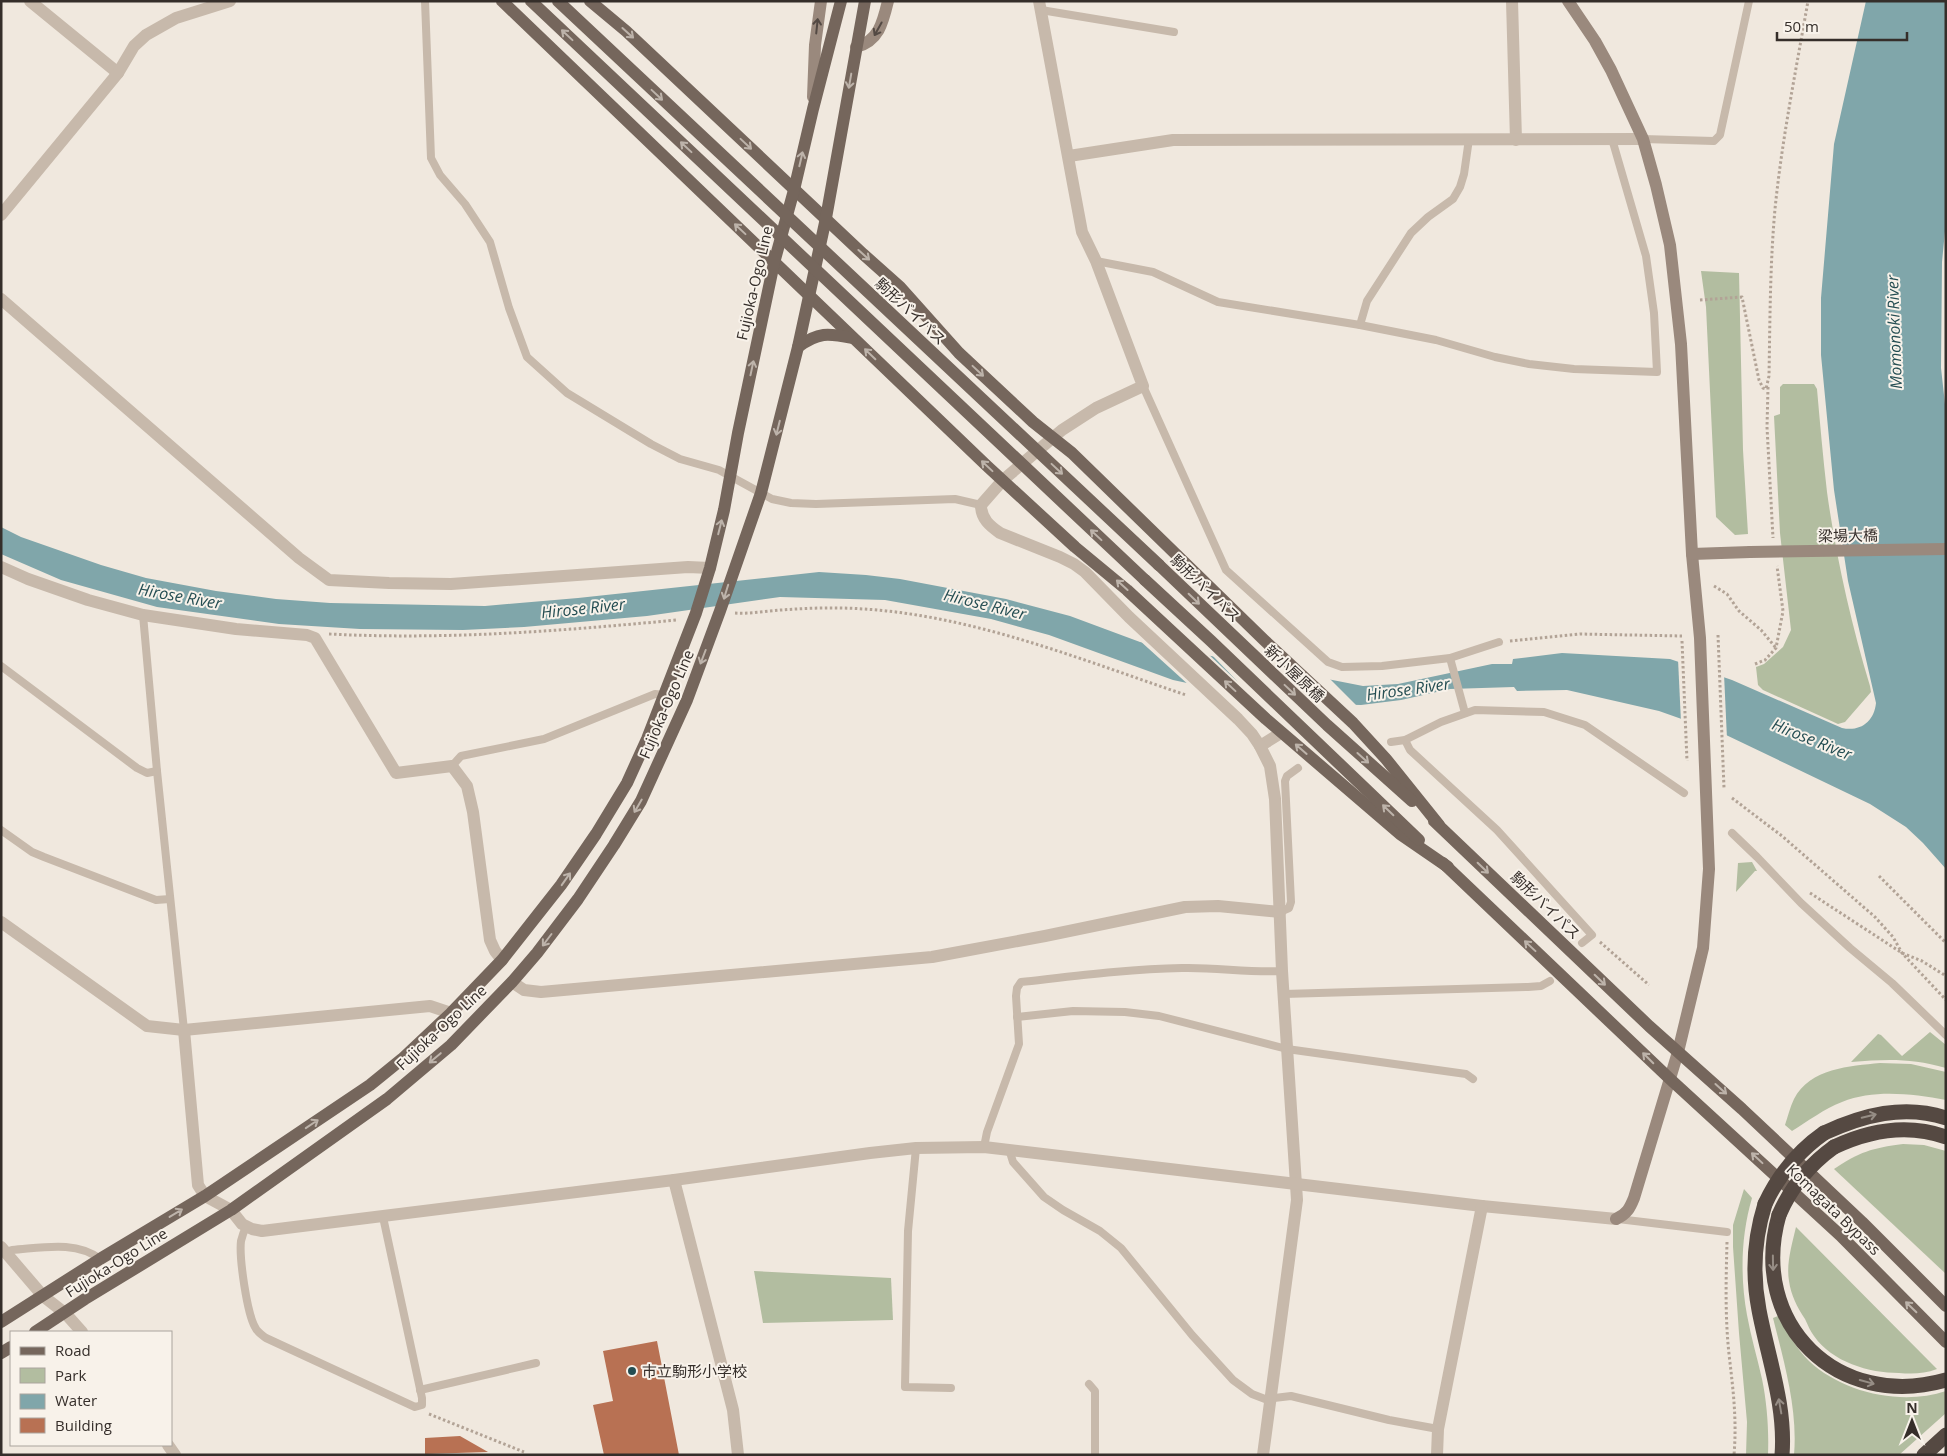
<svg xmlns="http://www.w3.org/2000/svg" width="1947" height="1456" viewBox="0 0 1947 1456" font-family="'Open Sans','Noto Sans JP',sans-serif">
<style>
.green{fill:#b2bda0}
.water{fill:#80a6aa}
.pier{fill:#f0e8de}
.building{fill:#b87153}
.lines{fill:none;stroke-linecap:round;stroke-linejoin:round}
.path{stroke:#b2a396;stroke-width:3;stroke-dasharray:2.5 2.5;stroke-linecap:butt}
.lane{stroke:#c7b9ab;stroke-width:8}
.street{stroke:#c7b9ab;stroke-width:12}
.secondary{stroke:#9a897d;stroke-width:12}
.primary{stroke:#75665c;stroke-width:12}
.highway{stroke:#554942;stroke-width:15}
.secondary-bridge{stroke:#9a897d;stroke-width:12}
.primary-bridge{stroke:#75665c;stroke-width:12}
.highway-bridge{stroke:#554942;stroke-width:15}
.oneway{stroke:#534943}
.oneway2{stroke:#bdb3aa}
.oneway3{stroke:#968d85}
.poi-dot{fill:#244d52;stroke:#f8f2ea;stroke-width:2}
.labels{text-anchor:middle;dominant-baseline:central;stroke-width:4;stroke-linejoin:round;paint-order:stroke}
.street-label{font-size:15px;fill:#352e2a;stroke:#f8f2ea}
.poi-label{font-size:15px;fill:#352e2a;stroke:#f8f2ea;text-anchor:start}
.water-label{font-size:16px;font-style:italic;fill:#244d52;stroke:#f8f2ea}
</style>
<rect width="100%" height="100%" fill="#f0e8de"/>
<g class="green">
<path d="M1701,271L1739,273L1743,450L1748,534L1735,535L1716,517L1706,307Z"/>
<path d="M1783,384H1814L1817,389C1820,423 1823,458 1827,492C1836,557 1851,623 1870,686L1871,692L1845,722L1838,724L1763,690L1758,685L1756,667L1764,664L1783,647L1791,630L1780,533L1774,416L1780,414V387Z"/>
<path d="M1752,862L1757,871H1755L1736,892L1738,863Z"/>
<path d="M1930,1032L1946,1045V1068C1911,1058 1887,1059 1851,1062L1878,1034L1881,1035L1902,1056Z"/>
<path d="M1880,1063L1911,1064L1946,1072V1100C1912,1094 1875,1089 1842,1102C1824,1109 1808,1121 1792,1131L1785,1125C1788,1116 1790,1107 1794,1099C1810,1068 1850,1066 1880,1063Z"/>
<path d="M1903,1144L1924,1145L1946,1151V1274L1834,1169C1859,1152 1872,1148 1903,1144Z"/>
<path d="M1744,1189L1752,1198C1741,1235 1740,1277 1747,1315C1751,1337 1757,1357 1762,1379C1767,1403 1769,1430 1768,1455H1746L1747,1422L1739,1333L1733,1247V1225Z"/>
<path d="M1796,1227L1932,1364L1937,1369C1924,1374 1912,1374 1899,1373C1869,1373 1832,1362 1814,1336C1810,1331 1808,1325 1805,1319C1797,1307 1791,1295 1789,1281C1786,1264 1792,1244 1796,1227Z"/>
<path d="M754,1271L891,1278L893,1320L763,1323Z"/>
<path d="M1778,1316C1787,1332 1796,1348 1809,1361C1843,1393 1902,1406 1946,1391V1413L1899,1455H1794C1798,1409 1784,1362 1773,1318Z"/>
</g>
<path class="water" d="M1866,1H1946V221L1942,262L1941,368L1946,413V869L1923,843L1906,827L1870,804L1724,734L1659,711L1567,690L1517,691L1514,687L1450,689L1401,700L1361,705L1321,704L1262,699L1173,680L1049,635L991,619L885,600L780,597L647,616L524,627L463,630L360,629L279,624L157,607L61,580L1,554V527L21,537L101,565L146,578L216,591L276,599L330,603L485,606L578,598L819,572L866,575L900,579L1006,599L1070,616L1140,642L1363,686L1398,684L1492,664H1512L1513,659L1562,653L1670,659L1732,680L1842,728C1860,732 1874,722 1876,703L1848,581L1834,490L1821,355V298L1834,144Z"/>
<g class="pier">
<path d="M1138,639L1206,652L1238,682L1210,653L1326,675L1359,708L1321,707L1262,701L1191,687Z"/>
<path d="M1678,659L1724,674L1727,739L1681,722Z"/>
</g>
<g class="building">
<path d="M657,1341L679,1455H604L593,1405L613,1401L603,1351Z"/>
<path d="M460,1436L488,1452L425,1454V1438Z"/>
</g>
<g class="lines">
<g class="path">
<path d="M1700,300L1742,297L1759,380L1763,388L1766,389L1769,376C1770,320 1770,264 1775,209C1782,139 1796,70 1808,1"/>
<path d="M1768,387L1767,427L1773,538"/>
<path d="M1714,586L1727,594L1739,611L1761,630L1776,648"/>
<path d="M735,613C750,614 766,611 781,610C808,608 836,607 864,609C975,616 1082,660 1186,695"/>
<path d="M329,634C447,640 559,631 677,620"/>
<path d="M1718,635L1724,788"/>
<path d="M1510,641L1580,634L1682,636"/>
<path d="M1682,641L1687,761"/>
<path d="M1755,664L1765,660L1776,648L1783,611L1777,566"/>
<path d="M1732,798L1782,836L1875,917L1893,937L1902,953L1915,967L1946,1000"/>
<path d="M1879,876L1946,943"/>
<path d="M1810,893L1902,953L1922,961L1946,976"/>
<path d="M1600,942L1649,985"/>
<path d="M1727,1242C1726,1279 1725,1317 1729,1354C1733,1389 1737,1419 1734,1455"/>
<path d="M429,1414L524,1452"/>
</g>
<g class="lane">
<path d="M425,1L431,158L440,175L465,204L490,242L509,308L527,357L567,393L651,444L680,459L719,470L772,499L791,503L816,504L955,499L981,505"/>
<path d="M1041,10L1174,32"/>
<path d="M1643,139L1714,141L1720,135L1749,1"/>
<path d="M1096,261L1153,272L1218,302L1360,325L1436,340L1495,357L1529,364L1574,369L1657,372L1654,313L1646,256L1612,139"/>
<path d="M1360,325L1367,301L1411,233L1428,217L1453,199L1460,187L1464,174L1469,139"/>
<path d="M1143,386L1226,570L1328,662L1342,667L1382,666L1450,658L1499,642"/>
<path d="M143,615L157,771L184,1030"/>
<path d="M1450,658L1465,713"/>
<path d="M1,666L137,768L147,773L157,771"/>
<path d="M1405,740L1410,750L1497,830L1592,935L1582,943"/>
<path d="M1391,742L1405,740L1441,722L1475,710L1544,712L1585,725L1684,793"/>
<path d="M452,766L461,756L544,739L655,694L665,695"/>
<path d="M1,830L32,852L44,857L156,900L170,899"/>
<path d="M1732,833L1757,857L1801,903L1850,948L1892,983L1946,1035"/>
<path d="M1280,912L1289,908L1291,902L1285,781L1287,776L1298,768"/>
<path d="M1284,994L1528,987L1541,986L1550,981"/>
<path d="M1017,1017L1073,1011L1125,1012L1159,1016L1287,1049L1466,1074L1473,1079"/>
<path d="M984,1147L987,1132L1019,1044L1016,996L1017,988L1021,982C1075,976 1128,969 1182,968C1216,967 1249,973 1282,971"/>
<path d="M916,1148L908,1231L905,1387L951,1388"/>
<path d="M1009,1149L1013,1162L1044,1197L1063,1210L1100,1231L1121,1248L1192,1335L1233,1380L1252,1394L1265,1399L1291,1396L1389,1420L1438,1429"/>
<path d="M1618,1219L1727,1232"/>
<path d="M246,1227C244,1231 242,1237 241,1241C239,1258 247,1313 255,1327C257,1332 262,1335 266,1338L415,1407L422,1405V1398L383,1217"/>
<path d="M6,1252L12,1250C41,1248 76,1240 100,1259"/>
<path d="M1089,1384L1095,1391V1455"/>
<path d="M420,1390L536,1363"/>
</g>
<g class="street">
<path d="M30,1L118,73"/>
<path d="M1039,1L1082,232L1096,261L1143,386L1096,408L1062,430L1003,480L981,505C981,519 990,526 1000,533L1060,557L1074,564L1085,572L1129,617L1238,719L1252,734L1260,746L1281,733"/>
<path d="M1512,1L1516,140"/>
<path d="M1069,156L1173,140L1643,139"/>
<path d="M1,215L118,73L134,46L146,35L176,18L230,1"/>
<path d="M1,299L299,558L329,580L389,583L451,584L688,567L710,568"/>
<path d="M1,567L28,579L88,600L143,615L236,629L307,635L315,638L396,773L452,766L467,786L473,812L490,940L495,951L502,960"/>
<path d="M1260,746L1270,766L1275,799L1282,971L1297,1200L1263,1455"/>
<path d="M1,922L147,1026L184,1030L430,1006L451,1013"/>
<path d="M512,982L524,990L541,992L932,957L1045,936L1185,907L1218,906L1280,912"/>
<path d="M184,1030L198,1185L205,1196L231,1210L242,1224L252,1229L262,1231L674,1180L870,1153L916,1148L984,1147L1482,1206L1616,1219"/>
<path d="M674,1180L733,1410L738,1455"/>
<path d="M1,1247L43,1296L66,1314L82,1332"/>
<path d="M168,1445L175,1455"/>
<path d="M1437,1455L1438,1429L1482,1206"/>
</g>
<g class="secondary">
<path d="M1568,1L1595,41L1611,70L1643,139L1656,185L1670,245L1681,344L1692,554L1700,638L1709,869L1703,948L1678,1052L1634,1198C1630,1208 1627,1214 1616,1219"/>
<path d="M856,47C879,41 883,22 888,1"/>
<path d="M813,97L815,45L821,1"/>
<path d="M1692,554L1750,552"/>
</g>
<g class="primary">
<path d="M502,1L987,466L1075,547L1127,590L1266,719L1400,834L1448,867"/>
<path d="M590,1L626,31L863,254L900,287L959,353L1033,422L1072,453L1264,640L1353,723L1386,759L1439,825"/>
<path d="M798,347C818,332 828,333 852,338"/>
<path d="M1159,565L1327,725L1412,801"/>
<path d="M1145,580L1211,641L1419,840"/>
<path d="M1434,821L1649,1026L1742,1109L1862,1222L1946,1306"/>
<path d="M1443,863L1670,1079L1840,1235L1946,1342"/>
<path d="M1,1322L100,1259L205,1196L370,1085L402,1059L451,1013L502,960L561,885L596,834L627,783L647,739L696,613L710,568L724,510L738,433L774,263L794,190L813,109L841,1"/>
<path d="M35,1332L85,1299L231,1210L387,1099L451,1045L512,982L537,953L578,899L614,845L641,801L687,700L720,611L761,493L798,347L826,218L865,1"/>
<path d="M1,1353L11,1347"/>
</g>
<g class="highway">
<path d="M1824,1133C1863,1115 1904,1104 1946,1118"/>
<path d="M1834,1147C1870,1130 1907,1123 1946,1137"/>
<path d="M1765,1204C1754,1239 1752,1274 1759,1310C1768,1358 1786,1406 1782,1455"/>
<path d="M1779,1215C1748,1324 1838,1411 1946,1380"/>
<path d="M1924,1455L1946,1435"/>
</g>
<path class="secondary-bridge" d="M1750,552L1946,549"/>
<g class="primary-bridge">
<path d="M531,1L1145,580"/>
<path d="M558,1L1159,565"/>
</g>
<g class="highway-bridge">
<path d="M1765,1204C1779,1174 1797,1152 1824,1133"/>
<path d="M1779,1215C1791,1187 1809,1165 1834,1147"/>
</g>
</g>
<defs><path id="oneway-shaft" d="M-6 0H5M1.5-3L5.5 0L1.5 3" fill="none" stroke-width="1.6" stroke-linecap="round" stroke-linejoin="round" transform="scale(1.25)"/></defs>
<g class="oneway">
<use href="#oneway-shaft" transform="translate(817 26) rotate(-84)"/>
<use href="#oneway-shaft" transform="translate(878 29) rotate(119)"/>
</g>
<g class="oneway2">
<use href="#oneway-shaft" transform="translate(628 33) rotate(42)"/>
<use href="#oneway-shaft" transform="translate(567 35) rotate(-137)"/>
<use href="#oneway-shaft" transform="translate(850 81) rotate(100)"/>
<use href="#oneway-shaft" transform="translate(657 95) rotate(43)"/>
<use href="#oneway-shaft" transform="translate(746 144) rotate(43)"/>
<use href="#oneway-shaft" transform="translate(686 147) rotate(-137)"/>
<use href="#oneway-shaft" transform="translate(801 159) rotate(-77)"/>
<use href="#oneway-shaft" transform="translate(740 229) rotate(-137)"/>
<use href="#oneway-shaft" transform="translate(864 255) rotate(42)"/>
<use href="#oneway-shaft" transform="translate(870 354) rotate(-136)"/>
<use href="#oneway-shaft" transform="translate(752 368) rotate(-78)"/>
<use href="#oneway-shaft" transform="translate(978 371) rotate(43)"/>
<use href="#oneway-shaft" transform="translate(778 428) rotate(104)"/>
<use href="#oneway-shaft" transform="translate(987 466) rotate(-137)"/>
<use href="#oneway-shaft" transform="translate(1057 469) rotate(43)"/>
<use href="#oneway-shaft" transform="translate(720 527) rotate(-76)"/>
<use href="#oneway-shaft" transform="translate(1096 535) rotate(-137)"/>
<use href="#oneway-shaft" transform="translate(1122 585) rotate(-138)"/>
<use href="#oneway-shaft" transform="translate(726 592) rotate(107)"/>
<use href="#oneway-shaft" transform="translate(1194 599) rotate(44)"/>
<use href="#oneway-shaft" transform="translate(703 657) rotate(111)"/>
<use href="#oneway-shaft" transform="translate(1230 686) rotate(-137)"/>
<use href="#oneway-shaft" transform="translate(1290 690) rotate(43)"/>
<use href="#oneway-shaft" transform="translate(1301 749) rotate(-139)"/>
<use href="#oneway-shaft" transform="translate(1363 758) rotate(42)"/>
<use href="#oneway-shaft" transform="translate(638 806) rotate(120)"/>
<use href="#oneway-shaft" transform="translate(1388 810) rotate(-136)"/>
<use href="#oneway-shaft" transform="translate(1483 868) rotate(44)"/>
<use href="#oneway-shaft" transform="translate(566 879) rotate(-55)"/>
<use href="#oneway-shaft" transform="translate(547 940) rotate(127)"/>
<use href="#oneway-shaft" transform="translate(1530 946) rotate(-137)"/>
<use href="#oneway-shaft" transform="translate(1600 980) rotate(44)"/>
<use href="#oneway-shaft" transform="translate(435 1058) rotate(140)"/>
<use href="#oneway-shaft" transform="translate(1648 1058) rotate(-135)"/>
<use href="#oneway-shaft" transform="translate(1721 1089) rotate(42)"/>
<use href="#oneway-shaft" transform="translate(312 1124) rotate(-34)"/>
<use href="#oneway-shaft" transform="translate(1757 1158) rotate(-137)"/>
<use href="#oneway-shaft" transform="translate(176 1213) rotate(-31)"/>
<use href="#oneway-shaft" transform="translate(1911 1307) rotate(-136)"/>
</g>
<g class="oneway3">
<use href="#oneway-shaft" transform="translate(1869 1116) rotate(-13)"/>
<use href="#oneway-shaft" transform="translate(1773 1263) rotate(89)"/>
<use href="#oneway-shaft" transform="translate(1867 1382) rotate(15)"/>
<use href="#oneway-shaft" transform="translate(1780 1406) rotate(-100)"/>
</g>
<circle class="poi-dot" cx="632" cy="1371" r="5"/>
<g class="labels">
<g class="street-label">
<text transform="translate(754 283) rotate(-77)">Fujioka-Ogo Line</text>
<text transform="translate(911 311) rotate(43)">駒形バイパス</text>
<text transform="translate(1848 535) rotate(-1)">梁場大橋</text>
<text transform="translate(1206 588) rotate(44)">駒形バイパス</text>
<text transform="translate(1295 673) rotate(43)">新小屋原橋</text>
<text transform="translate(666 704) rotate(-67)">Fujioka-Ogo Line</text>
<text transform="translate(1546 905) rotate(44)">駒形バイパス</text>
<text transform="translate(441 1027) rotate(-43)">Fujioka-Ogo Line</text>
<text transform="translate(1834 1209) rotate(44)">Komagata Bypass</text>
<text transform="translate(116 1262) rotate(-32)">Fujioka-Ogo Line</text>
</g>
<g class="poi-label">
<text x="642" y="1371">市立駒形小学校</text>
</g>
<g class="water-label">
<text transform="translate(1894 332) rotate(-92)">Momonoki River</text>
<text transform="translate(180 596) rotate(10)">Hirose River</text>
<text transform="translate(985 604) rotate(14)">Hirose River</text>
<text transform="translate(583 608) rotate(-6)">Hirose River</text>
<text transform="translate(1408 689) rotate(-8)">Hirose River</text>
<text transform="translate(1812 739) rotate(22)">Hirose River</text>
</g>
</g>
<rect width="1947" height="1456" fill="none" stroke="#352e2a" stroke-width="5"/>
<rect x="10" y="1331" width="162" height="115" fill="#f8f2ea" stroke="#aaa49d"/>
<rect x="20" y="1347" width="25" height="8" fill="#75665c" stroke="#aaa49d"/>
<text x="55" y="1356" font-size="15" fill="#352e2a">Road</text>
<rect x="20" y="1368" width="25" height="15" fill="#b2bda0" stroke="#aaa49d"/>
<text x="55" y="1381" font-size="15" fill="#352e2a">Park</text>
<rect x="20" y="1394" width="25" height="15" fill="#80a6aa" stroke="#aaa49d"/>
<text x="55" y="1406" font-size="15" fill="#352e2a">Water</text>
<rect x="20" y="1418" width="25" height="15" fill="#b87153" stroke="#aaa49d"/>
<text x="55" y="1431" font-size="15" fill="#352e2a">Building</text>
<g transform="translate(1912 1421)" stroke="#f8f2ea" stroke-width="4" paint-order="stroke">
<path d="M0-4L9 19L0 12L-9 19Z" fill="#352e2a"/>
<text y="-8" font-size="14" font-weight="bold" text-anchor="middle" fill="#352e2a">N</text>
</g>
<path d="M1777 32v8h130v-8" fill="none" stroke="#352e2a" stroke-width="2.5"/>
<text x="1784" y="32" font-size="15" fill="#352e2a" stroke="#f8f2ea" stroke-width="4" paint-order="stroke">50 m</text>
</svg>
